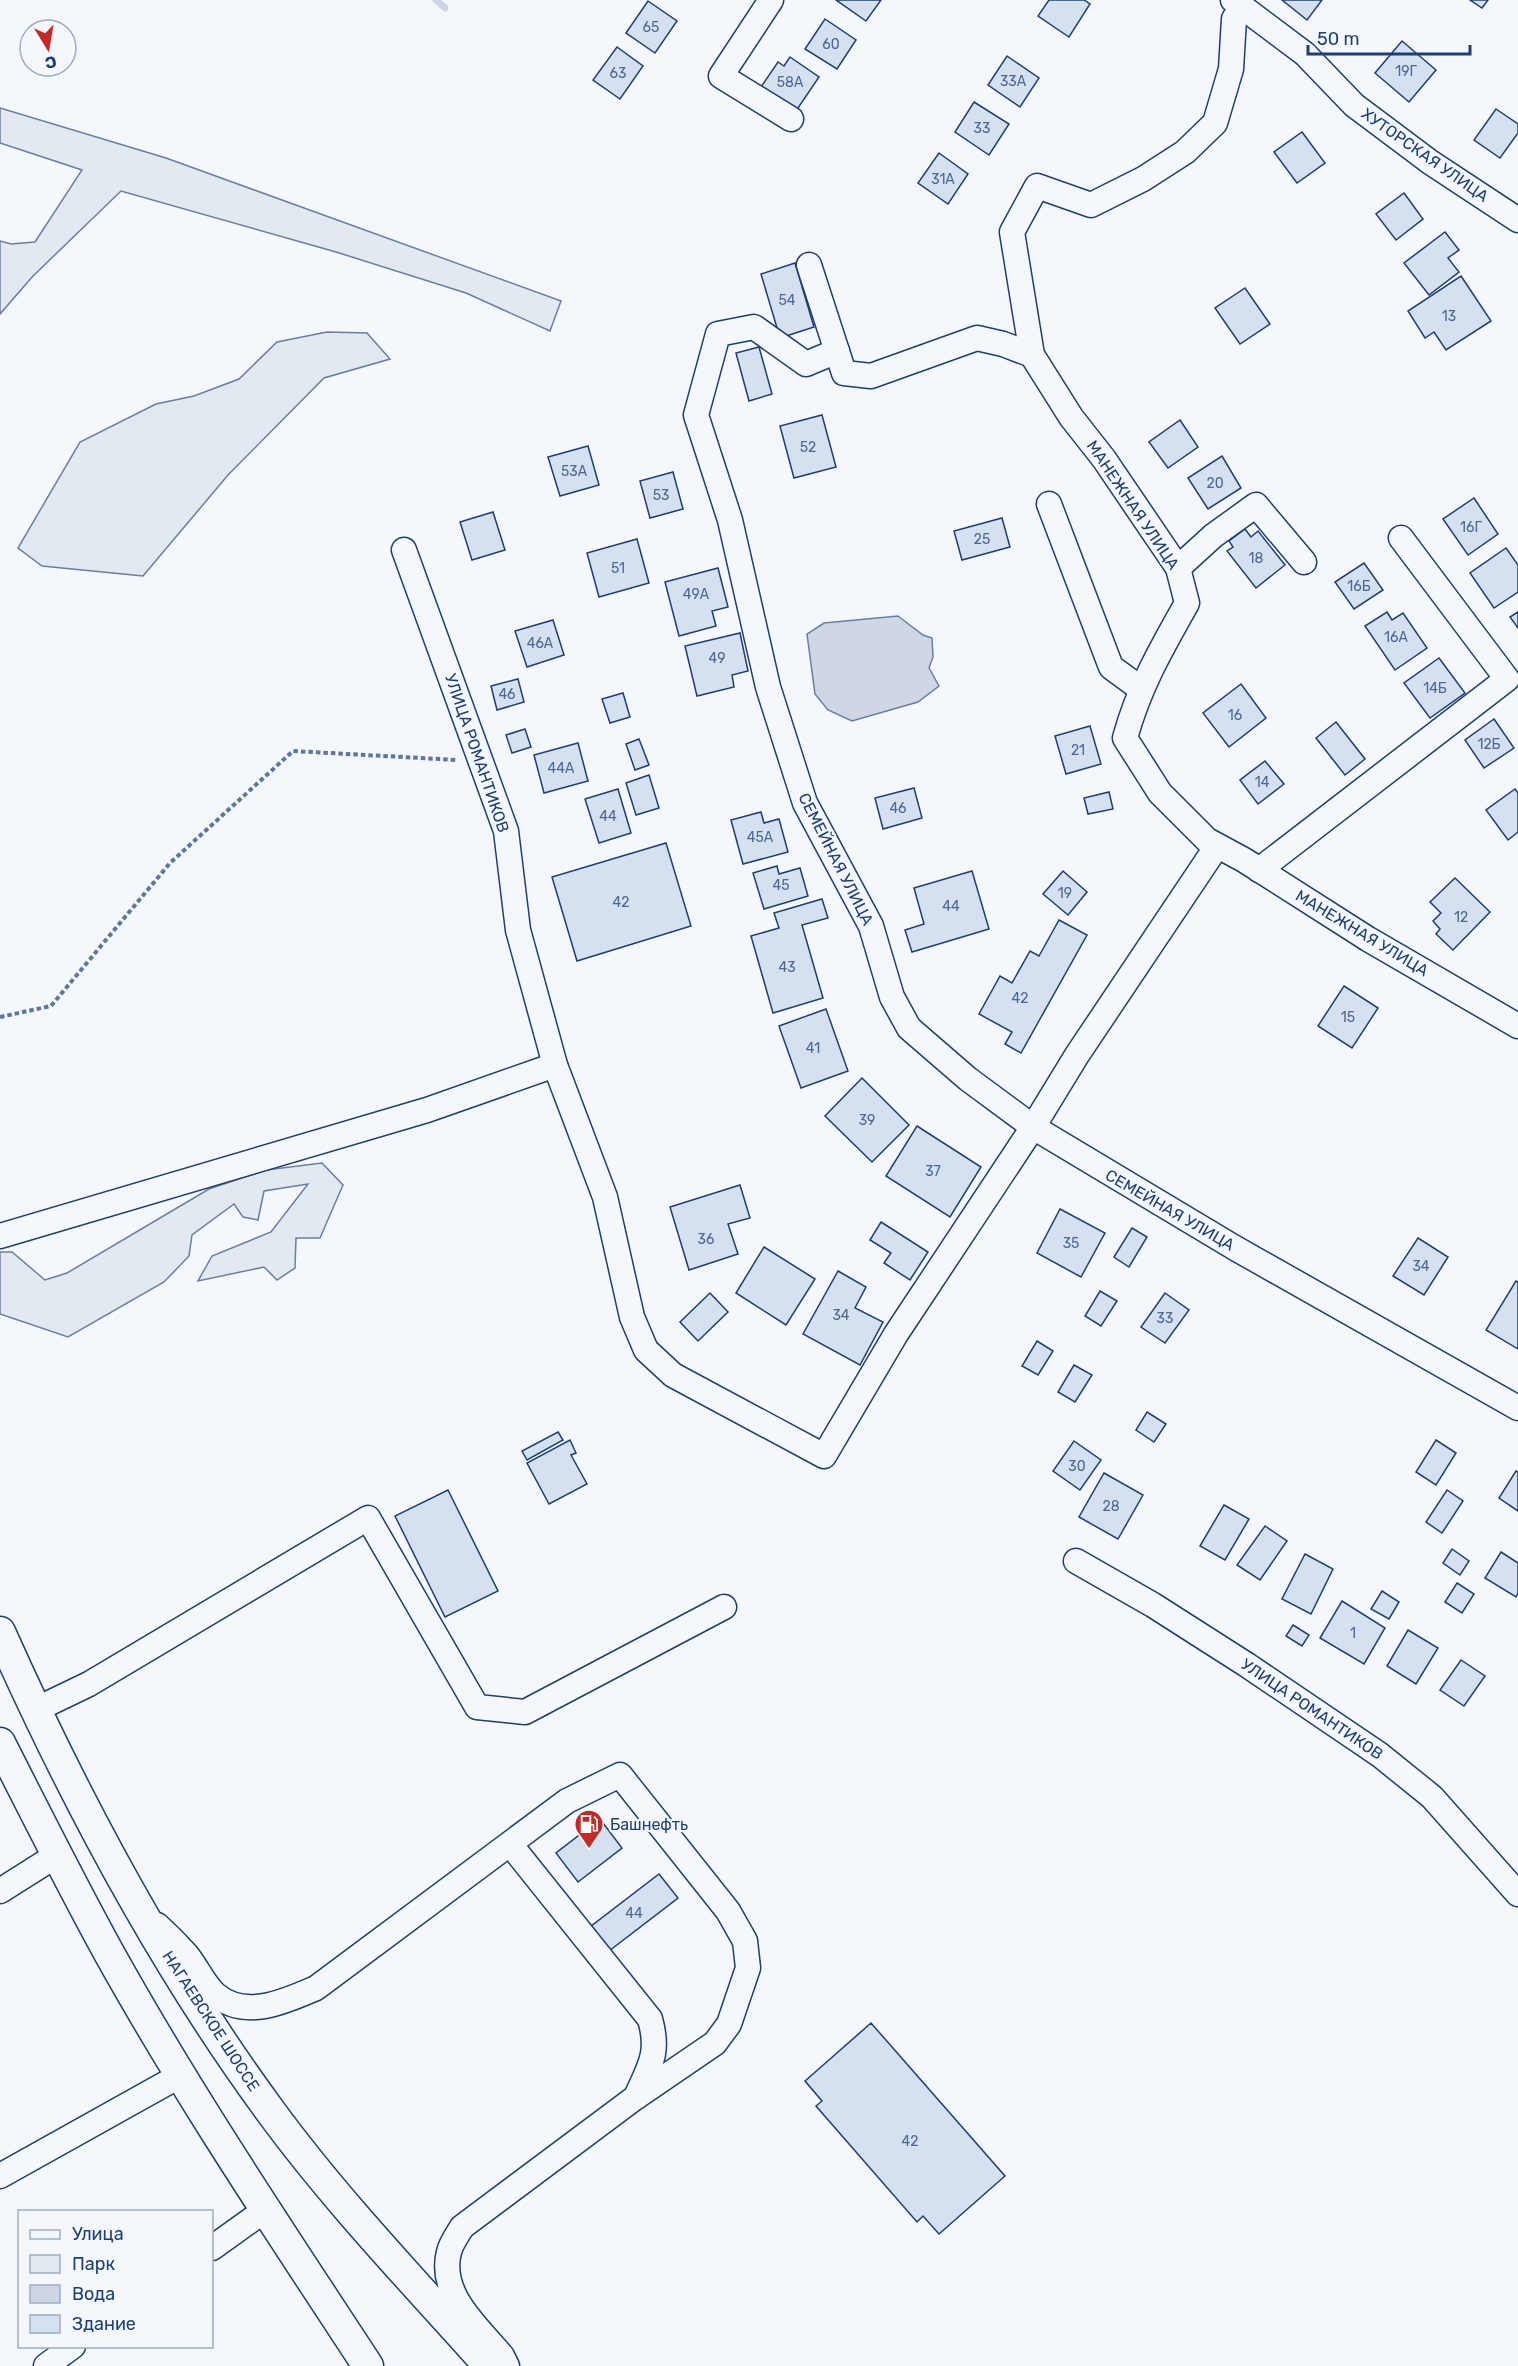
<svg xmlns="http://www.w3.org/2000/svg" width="1518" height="2366" viewBox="0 0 1518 2366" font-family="Rubik,sans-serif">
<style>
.green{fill:#e3e9f0;stroke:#687fa3;stroke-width:1.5}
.water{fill:#cfd7e4;stroke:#687fa3;stroke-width:1.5}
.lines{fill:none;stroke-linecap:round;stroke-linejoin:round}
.stream{stroke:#cfd7e4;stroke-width:7}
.building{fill:#d5e0f0;stroke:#1d3f73;stroke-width:1.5}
.minor-casing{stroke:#1d3f73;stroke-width:27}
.major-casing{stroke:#1d3f73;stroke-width:33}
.path{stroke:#5e769c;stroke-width:4;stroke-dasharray:4.5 3;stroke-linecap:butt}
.minor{stroke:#f4f7fb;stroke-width:24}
.major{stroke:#f4f7fb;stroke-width:30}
.labels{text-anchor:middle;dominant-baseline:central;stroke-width:4.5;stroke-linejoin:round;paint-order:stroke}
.number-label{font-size:14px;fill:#4b6792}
.street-label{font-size:16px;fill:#1d3f73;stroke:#f4f7fb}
.poi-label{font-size:16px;fill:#1d3f73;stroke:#f4f7fb;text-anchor:start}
</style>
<rect width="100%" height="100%" fill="#f4f7fb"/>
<g class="green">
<path d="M0,108L166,158L561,301L550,331L466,293L336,252L121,191L33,276L0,314V241L11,244L35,242L82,170L0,143Z"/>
<path d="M327,332L367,333L390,359L324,378L228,475L143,576L42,566L18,548L80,442L156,404L194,396L239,379L277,342Z"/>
<path d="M322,1163L343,1185L320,1238H296L295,1268L277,1280L264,1267L198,1281L212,1256L271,1232L308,1184L264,1191L258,1220L243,1217L234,1204L192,1235L189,1256L164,1282L68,1337L0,1314V1252H12L45,1280L67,1273L209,1189L266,1170Z"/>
</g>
<path class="water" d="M898,616L923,635L932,638L933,657L929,668L939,686L918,702L852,721L828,710L815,694L807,634L824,623Z"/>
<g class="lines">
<path class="stream" d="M436,0L445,8"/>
</g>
<g class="building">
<path d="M836,0H881L866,21Z"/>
<path d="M1049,0H1084L1090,4L1069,37L1038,16Z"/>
<path d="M1282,0H1322L1307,20Z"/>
<path d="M1470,0H1488L1482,8Z"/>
<path d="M648,1L677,21L655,53L626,33Z"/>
<path d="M825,19L856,40L837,69L805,49Z"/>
<path d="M1402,41L1436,70L1409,102L1375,73Z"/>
<path d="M617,47L643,66L620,99L593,80Z"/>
<path d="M1007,56L1039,78L1020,107L988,85Z"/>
<path d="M790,57L819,77L796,111L761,87L778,62L784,66Z"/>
<path d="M974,102L1009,124L989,155L955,132Z"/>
<path d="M1496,109L1518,124V133L1500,158L1474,140Z"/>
<path d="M1302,132L1325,163L1297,183L1274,152Z"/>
<path d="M939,153L968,174L948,204L918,183Z"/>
<path d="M1404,193L1423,219L1396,240L1376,214Z"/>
<path d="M1445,232L1459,250L1448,258L1459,272L1429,295L1404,263Z"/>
<path d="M795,263L814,327L780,338L761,274Z"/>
<path d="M1461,276L1491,321L1446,350L1434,332L1425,338L1408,311Z"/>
<path d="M1245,288L1270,324L1240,344L1215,308Z"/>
<path d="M759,347L772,394L749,401L736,353Z"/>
<path d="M822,415L836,467L794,478L780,426Z"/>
<path d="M1180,420L1198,447L1168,468L1149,442Z"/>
<path d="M588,446L599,485L560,496L548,457Z"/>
<path d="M1222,456L1241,488L1208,509L1188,478Z"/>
<path d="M673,472L683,509L650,518L640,481Z"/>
<path d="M1474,498L1498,534L1468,555L1443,519Z"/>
<path d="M493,512L505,550L472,560L460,522Z"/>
<path d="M1002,518L1010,547L962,560L954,531Z"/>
<path d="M1245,529L1251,537L1258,531L1285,565L1256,588L1227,551L1233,547L1229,541Z"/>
<path d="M637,539L649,583L599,597L587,553Z"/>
<path d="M1506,548L1518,565V592L1494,608L1470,573Z"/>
<path d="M1364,563L1383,590L1354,609L1335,582Z"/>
<path d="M718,568L728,607L712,611L716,626L679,636L665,582Z"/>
<path d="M1387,612L1392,620L1403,613L1427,648L1395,670L1365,626Z"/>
<path d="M1518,612V628L1510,617Z"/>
<path d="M553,620L564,655L527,667L515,631Z"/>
<path d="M740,633L748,671L732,675L734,687L697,696L685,646Z"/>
<path d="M1439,658L1465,693L1430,718L1404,683Z"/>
<path d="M518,679L524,702L497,710L491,686Z"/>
<path d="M1241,684L1266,718L1229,747L1203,713Z"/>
<path d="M623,693L630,717L610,723L602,699Z"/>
<path d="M1494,719L1514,748L1484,768L1465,740Z"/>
<path d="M1336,722L1365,759L1345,775L1316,738Z"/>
<path d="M1090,726L1101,764L1066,774L1055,736Z"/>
<path d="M525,729L531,747L512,753L506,735Z"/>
<path d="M639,739L649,765L635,770L626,744Z"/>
<path d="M578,743L588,781L544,793L534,755Z"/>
<path d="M1265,761L1284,784L1258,804L1240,780Z"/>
<path d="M649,775L659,808L636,815L626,783Z"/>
<path d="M914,788L922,818L883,829L875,798Z"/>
<path d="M618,789L631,833L599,843L585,799Z"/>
<path d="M1515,789L1518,793V832L1508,840L1486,810Z"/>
<path d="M1109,792L1113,809L1088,814L1084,798Z"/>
<path d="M761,812L764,823L779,819L788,852L743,864L731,820Z"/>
<path d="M666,843L691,926L577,961L552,877Z"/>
<path d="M777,866L779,874L800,868L808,896L764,909L753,873Z"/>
<path d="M972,871L989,929L912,952L905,930L924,924L914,888Z"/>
<path d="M1063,871L1087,892L1068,915L1043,894Z"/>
<path d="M1455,878L1490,912L1453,950L1436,934L1440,929L1433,921L1441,913L1430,902Z"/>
<path d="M822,899L828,918L802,925L823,998L773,1013L751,936L779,928L774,913Z"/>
<path d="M1059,920L1087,935L1021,1053L1005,1044L1012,1032L979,1014L1000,976L1012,983L1030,951L1039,956Z"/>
<path d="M1344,986L1378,1008L1352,1048L1318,1026Z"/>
<path d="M826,1009L848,1071L801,1088L779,1026Z"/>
<path d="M862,1078L909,1125L872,1162L825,1116Z"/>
<path d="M917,1126L981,1167L950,1217L886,1176Z"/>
<path d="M740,1185L750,1218L728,1224L738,1254L689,1270L670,1207Z"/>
<path d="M1060,1209L1105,1233L1081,1277L1037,1253Z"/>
<path d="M881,1222L928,1252L910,1280L884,1263L891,1253L870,1240Z"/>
<path d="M1132,1228L1147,1237L1129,1267L1114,1257Z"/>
<path d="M1418,1238L1448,1257L1424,1295L1393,1276Z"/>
<path d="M764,1247L815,1279L786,1325L736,1293Z"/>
<path d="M838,1271L866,1287L855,1308L883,1322L860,1365L803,1334Z"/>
<path d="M1516,1281L1518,1282V1349L1486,1330Z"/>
<path d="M1100,1291L1117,1301L1101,1326L1085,1316Z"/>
<path d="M710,1293L728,1312L698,1341L680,1322Z"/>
<path d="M1165,1293L1189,1310L1165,1343L1141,1327Z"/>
<path d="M1037,1341L1053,1351L1038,1375L1022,1366Z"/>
<path d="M1074,1365L1092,1375L1075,1402L1058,1392Z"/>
<path d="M1147,1412L1166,1424L1154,1442L1136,1430Z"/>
<path d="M558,1432L563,1440L527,1460L522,1451Z"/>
<path d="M570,1440L576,1453L571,1455L587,1484L549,1504L527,1463Z"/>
<path d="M1436,1440L1456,1453L1436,1485L1416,1472Z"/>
<path d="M1074,1441L1101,1460L1080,1490L1053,1471Z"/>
<path d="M1516,1471L1518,1472V1511L1499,1498Z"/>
<path d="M1104,1473L1143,1495L1118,1539L1079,1517Z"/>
<path d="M448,1490L498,1591L445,1617L395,1516Z"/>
<path d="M1447,1490L1463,1501L1442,1533L1426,1522Z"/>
<path d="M1224,1505L1249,1519L1225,1560L1200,1546Z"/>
<path d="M1265,1526L1287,1541L1260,1580L1237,1565Z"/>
<path d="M1452,1549L1469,1561L1460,1575L1443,1563Z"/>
<path d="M1501,1552L1518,1563V1593L1516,1597L1485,1578Z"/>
<path d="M1305,1554L1333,1569L1311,1614L1282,1599Z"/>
<path d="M1457,1583L1474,1594L1462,1613L1445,1602Z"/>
<path d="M1382,1591L1399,1602L1389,1619L1371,1609Z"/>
<path d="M1342,1601L1385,1628L1364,1664L1320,1638Z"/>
<path d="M1293,1625L1309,1635L1302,1646L1286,1636Z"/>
<path d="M1408,1630L1438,1648L1416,1684L1387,1666Z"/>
<path d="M1461,1660L1485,1676L1464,1706L1440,1690Z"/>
<path d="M600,1819L622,1848L578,1882L556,1853Z"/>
<path d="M659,1874L678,1898L609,1951L590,1927Z"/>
<path d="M871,2023L1005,2176L939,2234L923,2216L917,2222L816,2106L822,2101L805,2081Z"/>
</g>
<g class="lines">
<g class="minor-casing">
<g id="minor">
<path d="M771,0L721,76L791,119"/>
<path d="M1233,0L1305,54L1354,105L1430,162L1518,220"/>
<path d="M1242,7L1234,19L1231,69L1215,123L1185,152L1143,179L1091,205L1037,186L1012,232L1032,355L1071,417L1104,459L1178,568L1187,603C1161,649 1139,687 1125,738L1160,793L1207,840L1244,860L1368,939L1518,1026"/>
<path d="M809,265L844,373L871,376L977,338L1003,344L1032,355"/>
<path d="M837,351L806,364L754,327L718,334L696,415L730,520L768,687L805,803L871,926L892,997L909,1028L968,1079L1033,1127L1235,1248L1518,1408"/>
<path d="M1049,504L1111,667L1141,689"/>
<path d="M404,550L506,831L518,930L555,1065L605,1197L632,1317L646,1350L673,1375L824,1456L896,1334L1033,1127L1077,1055L1217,846"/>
<path d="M1178,568L1213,536L1256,505L1304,562"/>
<path d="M1259,870L1507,679L1401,538"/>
<path d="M0,1236L427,1110L555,1065"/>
<path d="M1076,1561L1153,1605L1247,1665L1380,1755L1432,1797L1518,1894"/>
<path d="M35,1710L89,1684L368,1518L477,1707L525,1712L724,1607"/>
<path d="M510,1844L650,2019C660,2054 649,2067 636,2097"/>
<path d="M0,1891L57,1855"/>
<path d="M157,1925C167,1934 177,1944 186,1954C197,1967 204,1985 216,1995C246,2020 286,2001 316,1988L567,1801L620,1775L728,1911L745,1941L748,1968L729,2024L715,2043L636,2097L462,2227C458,2234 451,2243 449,2252C438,2294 478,2327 502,2356L507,2366"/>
<path d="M0,2176L181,2075"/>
<path d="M212,2248L265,2210"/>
<path d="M46,2366L73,2346"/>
</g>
</g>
<g class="major-casing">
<g id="major">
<path d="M0,1632C75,1800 162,1964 271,2112C337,2202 415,2283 489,2366"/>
<path d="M0,1743C36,1814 71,1884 109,1953C188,2095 279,2230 368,2366"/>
</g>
</g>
<path class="path" d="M0,1017L51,1006L170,863L293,751L457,760"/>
<use href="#minor" class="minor"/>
<use href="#major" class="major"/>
</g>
<defs>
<g id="fuel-pin" transform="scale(1.5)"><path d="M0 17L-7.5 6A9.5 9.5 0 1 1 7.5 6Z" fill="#c62828" stroke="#f4f7fb"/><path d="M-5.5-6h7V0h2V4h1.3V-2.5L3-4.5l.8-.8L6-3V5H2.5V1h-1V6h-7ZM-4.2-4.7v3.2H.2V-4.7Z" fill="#fff"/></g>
</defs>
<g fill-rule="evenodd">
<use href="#fuel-pin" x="589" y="1824"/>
</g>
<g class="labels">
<g class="number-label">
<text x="651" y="27">65</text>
<text x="831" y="44">60</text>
<text x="1406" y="71">19Г</text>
<text x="618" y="73">63</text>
<text x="1013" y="81">33А</text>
<text x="790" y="82">58А</text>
<text x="982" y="128">33</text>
<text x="943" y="179">31А</text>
<text x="787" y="300">54</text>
<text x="1449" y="316">13</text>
<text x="808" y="447">52</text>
<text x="574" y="471">53А</text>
<text x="1215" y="483">20</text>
<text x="661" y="495">53</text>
<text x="1471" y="527">16Г</text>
<text x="982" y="539">25</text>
<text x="1256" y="558">18</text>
<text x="618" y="568">51</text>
<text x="1359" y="586">16Б</text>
<text x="696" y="594">49А</text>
<text x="1396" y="637">16А</text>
<text x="540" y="643">46А</text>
<text x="717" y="658">49</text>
<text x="1435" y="688">14Б</text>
<text x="507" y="694">46</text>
<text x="1235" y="715">16</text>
<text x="1489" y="744">12Б</text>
<text x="1078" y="750">21</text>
<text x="561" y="768">44А</text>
<text x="1262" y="782">14</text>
<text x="898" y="808">46</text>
<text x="608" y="816">44</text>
<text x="760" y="837">45А</text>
<text x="781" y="885">45</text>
<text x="1065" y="893">19</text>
<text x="621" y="902">42</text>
<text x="951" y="906">44</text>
<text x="1461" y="917">12</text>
<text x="787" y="967">43</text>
<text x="1020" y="998">42</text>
<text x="1348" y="1017">15</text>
<text x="813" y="1048">41</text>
<text x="867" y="1120">39</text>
<text x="933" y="1171">37</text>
<text x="706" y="1239">36</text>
<text x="1071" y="1243">35</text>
<text x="1421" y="1266">34</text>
<text x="841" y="1315">34</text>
<text x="1165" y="1318">33</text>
<text x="1077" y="1466">30</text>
<text x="1111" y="1506">28</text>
<text x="1353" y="1633">1</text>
<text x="634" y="1913">44</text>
<text x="910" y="2141">42</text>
</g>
<g class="street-label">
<text transform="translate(1425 155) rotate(35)">ХУТОРСКАЯ УЛИЦА</text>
<text transform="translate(1133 505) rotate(56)">МАНЕЖНАЯ УЛИЦА</text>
<text transform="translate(477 753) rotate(71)">УЛИЦА РОМАНТИКОВ</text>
<text transform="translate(836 859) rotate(63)">СЕМЕЙНАЯ УЛИЦА</text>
<text transform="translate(1362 933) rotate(31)">МАНЕЖНАЯ УЛИЦА</text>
<text transform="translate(1170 1210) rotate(30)">СЕМЕЙНАЯ УЛИЦА</text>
<text transform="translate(1312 1709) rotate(34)">УЛИЦА РОМАНТИКОВ</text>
<text transform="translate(211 2021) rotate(57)">НАГАЕВСКОЕ ШОССЕ</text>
</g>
<g class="poi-label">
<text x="610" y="1824">Башнефть</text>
</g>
</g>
<rect x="18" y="2210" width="195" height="138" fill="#f4f7fb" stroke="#9eadc5" stroke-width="1.5"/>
<rect x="30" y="2230" width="30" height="9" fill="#f4f7fb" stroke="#9eadc5" stroke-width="1.5"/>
<text x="72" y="2240" font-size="18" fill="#1d3f73">Улица</text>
<rect x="30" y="2255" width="30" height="18" fill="#e3e9f0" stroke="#9eadc5" stroke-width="1.5"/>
<text x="72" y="2270" font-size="18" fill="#1d3f73">Парк</text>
<rect x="30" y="2285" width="30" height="18" fill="#cfd7e4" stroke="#9eadc5" stroke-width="1.5"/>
<text x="72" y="2300" font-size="18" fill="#1d3f73">Вода</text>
<rect x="30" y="2315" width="30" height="18" fill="#d5e0f0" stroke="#9eadc5" stroke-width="1.5"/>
<text x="72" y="2330" font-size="18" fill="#1d3f73">Здание</text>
<g transform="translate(48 48) rotate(169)"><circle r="28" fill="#f4f7fb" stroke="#9eadc5" stroke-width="1.5"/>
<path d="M0-4.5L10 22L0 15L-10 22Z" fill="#c62828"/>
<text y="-9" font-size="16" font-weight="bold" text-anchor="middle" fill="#1d3f73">С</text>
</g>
<path d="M1308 45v9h162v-9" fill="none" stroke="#1d3f73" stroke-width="3"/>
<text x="1317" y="45" font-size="18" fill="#1d3f73" stroke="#f4f7fb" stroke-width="4.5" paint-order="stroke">50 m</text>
</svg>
